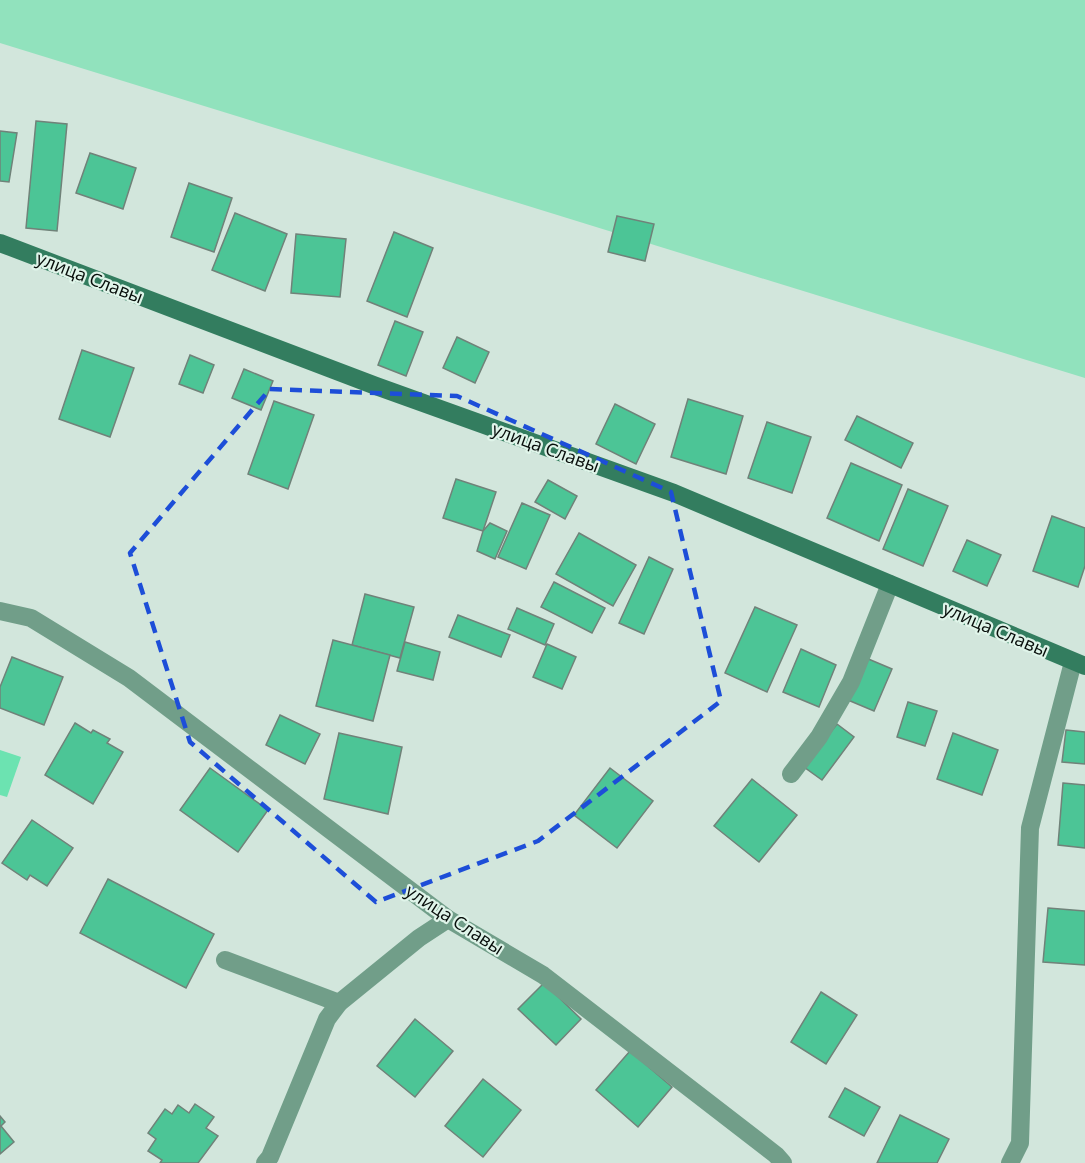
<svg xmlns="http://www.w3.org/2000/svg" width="1085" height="1163" viewBox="0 0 1085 1163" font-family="'Open Sans',sans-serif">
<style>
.green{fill:#91e2bd}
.water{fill:#6ce3b1}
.building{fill:#4cc596;stroke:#708279;stroke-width:1.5}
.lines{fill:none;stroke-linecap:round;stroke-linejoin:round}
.lane{stroke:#719e89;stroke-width:18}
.street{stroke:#719e89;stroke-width:18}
.secondary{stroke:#337d5f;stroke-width:18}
.marked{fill:none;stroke:#1d4ed8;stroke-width:4.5;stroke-dasharray:12 8;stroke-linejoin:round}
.labels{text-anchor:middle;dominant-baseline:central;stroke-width:4.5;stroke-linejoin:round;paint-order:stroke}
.street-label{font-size:18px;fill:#070d0a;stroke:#dff4e9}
</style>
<rect width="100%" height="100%" fill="#d2e6dc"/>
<path class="green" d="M0,0H1085V378L0,43Z"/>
<path class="water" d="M0,750L21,757L7,797L0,795Z"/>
<g class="building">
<path d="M36,121L67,124L57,231L26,228Z"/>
<path d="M0,131L17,133L9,182L0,181Z"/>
<path d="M90,153L136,168L123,209L76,193Z"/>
<path d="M189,183L232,198L214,252L171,237Z"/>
<path d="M235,213L287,234L265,291L212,270Z"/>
<path d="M617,216L654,224L645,261L608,252Z"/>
<path d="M394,232L433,248L407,317L367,301Z"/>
<path d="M296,234L346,239L340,297L291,293Z"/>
<path d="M395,321L423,332L406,376L378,365Z"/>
<path d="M457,337L489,352L475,383L443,368Z"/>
<path d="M82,350L134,368L110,437L59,419Z"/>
<path d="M190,355L214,365L203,393L179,384Z"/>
<path d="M244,369L273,381L261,410L232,398Z"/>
<path d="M688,399L743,416L726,474L671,457Z"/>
<path d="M274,401L314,415L288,489L248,474Z"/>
<path d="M615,404L655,424L636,464L596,444Z"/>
<path d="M857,416L913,443L901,468L845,440Z"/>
<path d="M767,422L811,437L792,493L748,478Z"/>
<path d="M851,463L902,485L879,541L827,518Z"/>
<path d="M456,479L496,492L483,531L443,518Z"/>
<path d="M548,480L577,496L565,519L535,502Z"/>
<path d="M908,489L948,506L923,566L883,549Z"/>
<path d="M522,503L550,515L526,569L498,557Z"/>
<path d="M1052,516L1085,528V566L1078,587L1033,571Z"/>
<path d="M490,523L507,531L495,559L477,551L483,531Z"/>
<path d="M579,533L636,565L613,606L556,574Z"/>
<path d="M967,540L1001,555L987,586L953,571Z"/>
<path d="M649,557L673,569L644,634L619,623Z"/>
<path d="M554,582L605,608L592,633L541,607Z"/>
<path d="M365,594L414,607L400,658L352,645Z"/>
<path d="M755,607L797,625L767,692L725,673Z"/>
<path d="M517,608L554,624L545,645L508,629Z"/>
<path d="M458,615L510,635L501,657L449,637Z"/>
<path d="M333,640L390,655L373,721L316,706Z"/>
<path d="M405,642L440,652L433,680L397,671Z"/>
<path d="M547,644L576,657L562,689L533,677Z"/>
<path d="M801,649L836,665L819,707L783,692Z"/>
<path d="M12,657L63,677L44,725L0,708V687Z"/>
<path d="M866,658L892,669L874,711L848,700Z"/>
<path d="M908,702L937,711L925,746L897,737Z"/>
<path d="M280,715L320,734L305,764L266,745Z"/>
<path d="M75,723L91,733L93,730L110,739L107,743L123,752L93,804L45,775Z"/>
<path d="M837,724L854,737L822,780L804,767Z"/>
<path d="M1066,730L1085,732V764L1062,762Z"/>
<path d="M339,733L402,747L388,814L324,799Z"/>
<path d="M953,733L998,750L982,795L937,779Z"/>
<path d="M210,768L268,810L238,852L180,810Z"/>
<path d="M610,768L653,801L617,848L574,815Z"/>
<path d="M752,779L797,815L759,862L714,826Z"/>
<path d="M1063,783L1085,785V848L1058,845Z"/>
<path d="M32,820L73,848L47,886L30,875L27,880L2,863Z"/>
<path d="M108,879L214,934L186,988L80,933Z"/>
<path d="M1048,908L1085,911V965L1043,962Z"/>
<path d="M544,983L581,1019L556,1045L518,1009Z"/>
<path d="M821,992L857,1015L826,1064L791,1042Z"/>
<path d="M415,1019L453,1051L415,1097L377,1066Z"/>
<path d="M630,1051L672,1087L638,1127L596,1090Z"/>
<path d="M483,1079L521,1110L483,1157L445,1126Z"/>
<path d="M845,1088L880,1107L864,1136L829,1117Z"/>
<path d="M195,1104L214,1117L206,1128L218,1136L198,1163H160L162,1160L148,1151L156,1139L148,1133L165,1109L172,1114L178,1105L189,1113Z"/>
<path d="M900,1115L949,1139L937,1163H877Z"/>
<path d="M0,1116L5,1122L1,1126L14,1142L0,1154Z"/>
</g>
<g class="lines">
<g class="lane">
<path d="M791,774L819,737L851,682L890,584"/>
<path d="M225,960L339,1003"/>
<path d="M265,1163L270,1157L327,1019L339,1003L419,938L448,919"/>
</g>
<g class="street">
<path d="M0,611L31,618L129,678L448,919L543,975L776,1155L783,1163"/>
<path d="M1010,1163L1020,1143L1030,828L1073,662"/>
</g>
<path class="secondary" d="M0,243L376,386L674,493L1085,666"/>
</g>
<path class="marked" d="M270,389L457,396L671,492L721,701L538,841L376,902L190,742L130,553Z"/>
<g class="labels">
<g class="street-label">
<text transform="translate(90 277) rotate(21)">улица Славы</text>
<text transform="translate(546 447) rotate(20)">улица Славы</text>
<text transform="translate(996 629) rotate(23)">улица Славы</text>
<text transform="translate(455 919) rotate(33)">улица Славы</text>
</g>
</g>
</svg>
